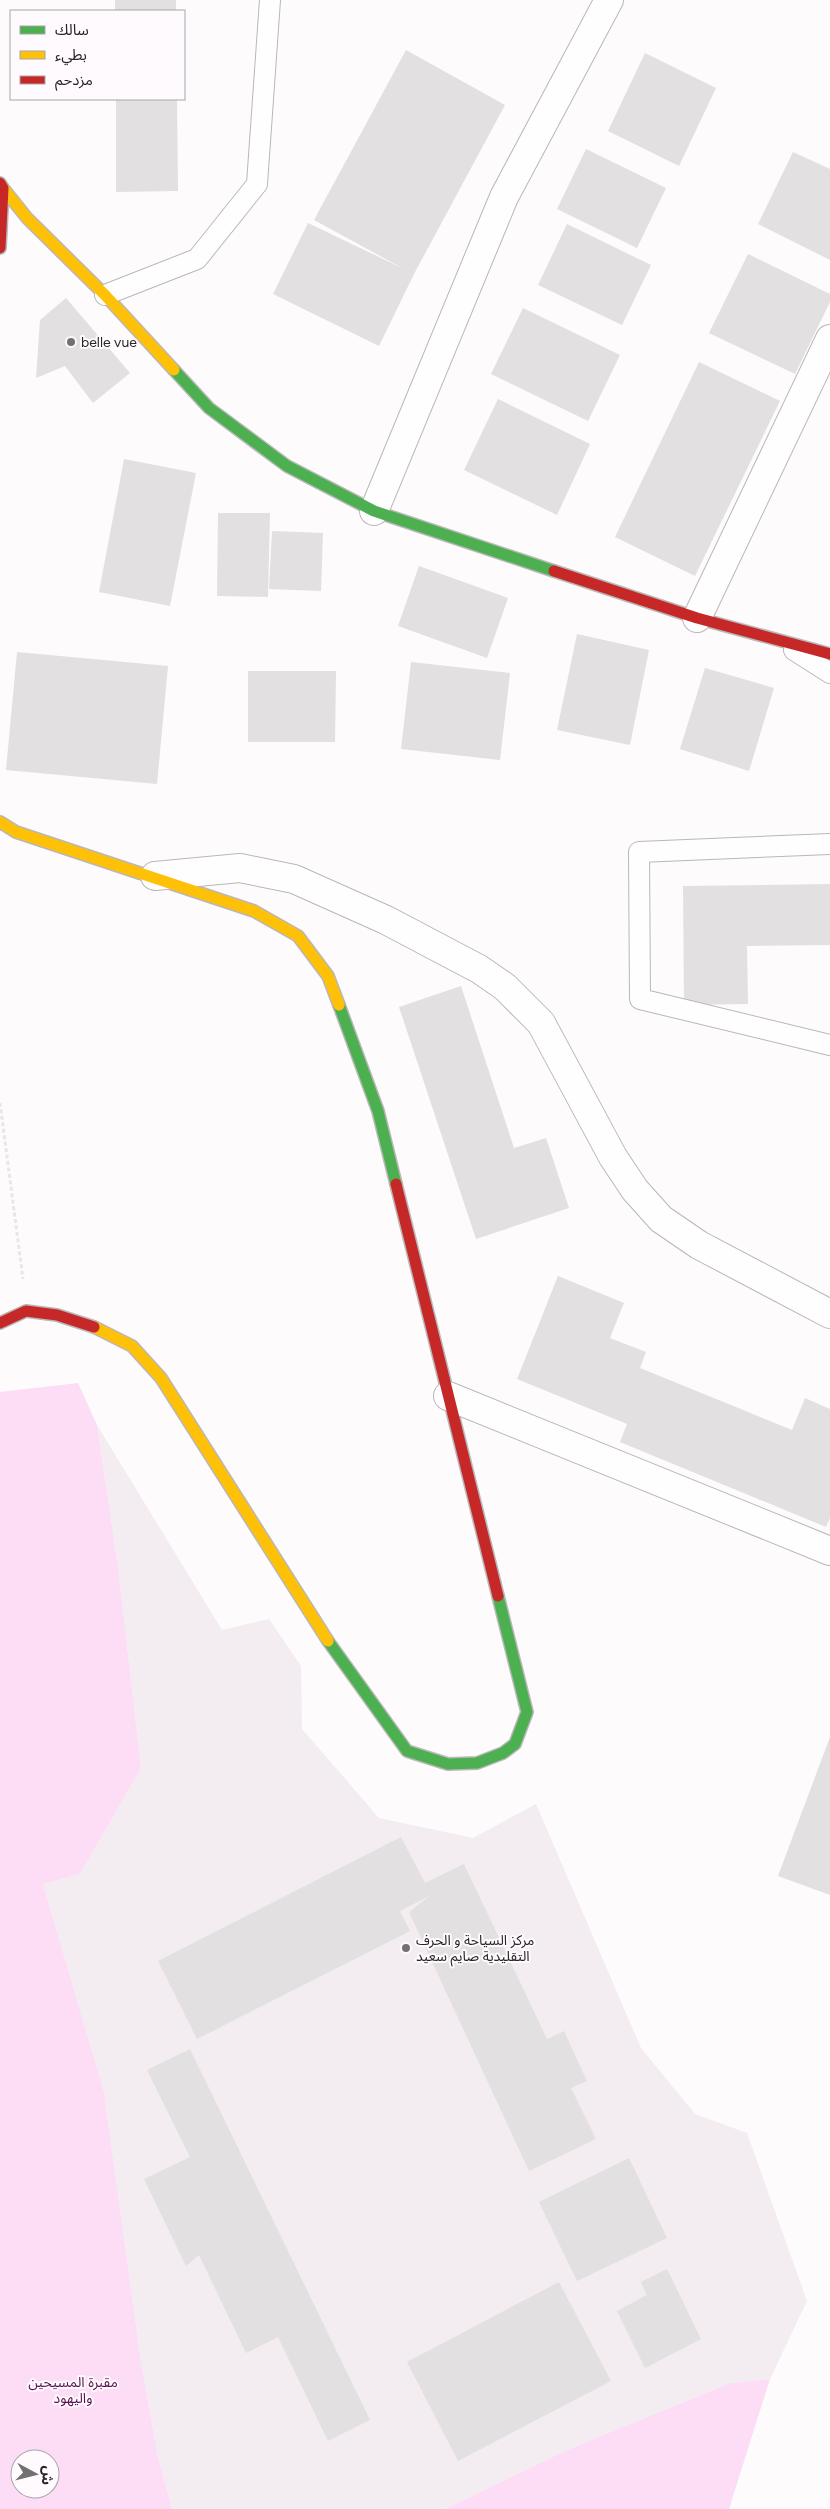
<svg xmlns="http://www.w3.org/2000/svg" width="830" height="2509" viewBox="0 0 830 2509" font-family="Figtree,'Noto Sans Arabic',sans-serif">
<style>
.built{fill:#f3ecf1}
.green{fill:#fdddf6;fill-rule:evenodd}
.building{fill:#e2e0e0}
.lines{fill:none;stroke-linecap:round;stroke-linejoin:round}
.lane-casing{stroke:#b9b7b8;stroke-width:22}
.street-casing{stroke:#b9b7b8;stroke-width:30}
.fast-casing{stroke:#b9b7b8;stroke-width:14}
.slow-casing{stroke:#b9b7b8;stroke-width:14}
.jam-casing{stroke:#b9b7b8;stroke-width:14}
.path{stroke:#e8e7e7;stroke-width:3;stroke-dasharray:4 2.5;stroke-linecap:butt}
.lane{stroke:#fffeff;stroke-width:20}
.street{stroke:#fffeff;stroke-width:28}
.fast{stroke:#4caf50;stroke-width:11}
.slow{stroke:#ffc107;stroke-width:11}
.jam{stroke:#c62828;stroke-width:11}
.poi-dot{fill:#727071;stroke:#fefafd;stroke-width:2}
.labels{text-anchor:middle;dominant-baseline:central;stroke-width:4;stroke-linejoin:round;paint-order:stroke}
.poi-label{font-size:14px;fill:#272526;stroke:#fefafd;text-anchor:start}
.park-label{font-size:14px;fill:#5a1352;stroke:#fefafd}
</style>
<rect width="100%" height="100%" fill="#fdfbfc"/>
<path class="built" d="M97,1425L222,1630L269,1619L301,1666L302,1729L379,1818L473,1838L536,1804L641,2048L695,2114L747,2133L807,2301L770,2379L730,2383L567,2450L445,2509H172L158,2457L141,2362L104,2092L43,1884L80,1874L141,1768L118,1566Z"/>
<g class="green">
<path d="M78,1383L97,1425L118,1566L141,1768L80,1874L43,1884L104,2092L141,2362L158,2457L172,2509H0V1392ZM20,2459H50V2489H20Z"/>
<path d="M770,2379L729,2509H445L567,2450L730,2383Z"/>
</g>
<g class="building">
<rect x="115" y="0" width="61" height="11"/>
<path d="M406,50L505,105L414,274L379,346L273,294L308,223L404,269L314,220Z"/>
<path d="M645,53L716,88L679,166L608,131Z"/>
<path d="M116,99H177L178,191L116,192Z"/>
<path d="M586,149L666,188L637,248L557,209Z"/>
<path d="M793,152L830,169V260L758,224Z"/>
<path d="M567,224L651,265L622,325L538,285Z"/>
<path d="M748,254L830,294V302L795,374L709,333Z"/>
<path d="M66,298L130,373L93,403L65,366L36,378L40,320Z"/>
<path d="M523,308L620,355L588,421L491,374Z"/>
<path d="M699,362L780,401L695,576L615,537Z"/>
<path d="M498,399L590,444L557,515L464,470Z"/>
<path d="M124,459L196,473L170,606L99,592Z"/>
<path d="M218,513H270L268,597L217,596Z"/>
<path d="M272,531L323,533L321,591L269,589Z"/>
<path d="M419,566L508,598L487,658L398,626Z"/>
<path d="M577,634L649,650L630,745L557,730Z"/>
<path d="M17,652L168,666L157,784L6,770Z"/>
<path d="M411,662L510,673L500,760L401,749Z"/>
<path d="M705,668L774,688L749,771L680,749Z"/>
<path d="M248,671H336L335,742H248Z"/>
<path d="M830,884V945L747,946L748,1004L684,1005L683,886Z"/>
<path d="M461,986L514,1148L546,1138L569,1208L476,1239L399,1007Z"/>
<path d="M558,1276L624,1303L610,1338L646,1352L640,1368L792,1430L805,1398L830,1409V1518L826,1527L620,1442L627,1424L517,1379Z"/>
<path d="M830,1737V1895L778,1876Z"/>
<path d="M401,1837L425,1883L464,1864L547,2039L564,2031L587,2081L571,2088L596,2139L529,2171L409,1912L431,1895L400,1911L410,1931L197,2039L158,1961Z"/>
<path d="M190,2049L370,2420L328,2441L278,2337L246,2353L199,2255L186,2266L144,2179L190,2157L147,2070Z"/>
<path d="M629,2158L667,2238L577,2281L539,2202Z"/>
<path d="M667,2269L701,2339L645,2368L617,2311L647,2295L641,2282Z"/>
<path d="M559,2282L611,2381L458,2461L407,2362Z"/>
</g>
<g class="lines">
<g class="lane-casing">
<g id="lane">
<path d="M105,295L197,259L257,184L270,0"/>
<path d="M794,650L830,673"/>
<path d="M830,844L639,852L640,999L830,1045"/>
</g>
</g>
<g class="street-casing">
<g id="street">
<path d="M374,511L504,197L609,0"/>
<path d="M697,618L830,339"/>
<path d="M155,876L240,868L294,879L386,920L479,969L505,987L541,1023L613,1157L635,1190L661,1219L699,1245L830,1314"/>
<path d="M448,1396L830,1551"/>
</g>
</g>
<g class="fast-casing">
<g id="fast">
<path d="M174,370L209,408L287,466L374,511L554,571"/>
<path d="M339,1005L378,1111L396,1184"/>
<path d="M328,1641L407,1751L448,1764L477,1763L503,1753L515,1744L527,1712L498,1596"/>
</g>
</g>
<g class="slow-casing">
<g id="slow">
<path d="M3,188L27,218L105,295L174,370"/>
<path d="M0,822L16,832L254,911L298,936L328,976L339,1005"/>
<path d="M94,1327L132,1346L161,1378L328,1641"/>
</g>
</g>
<g class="jam-casing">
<g id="jam">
<path d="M0,183L3,188L0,248"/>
<path d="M554,571L697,618L830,654"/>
<path d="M396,1184L498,1596"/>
<path d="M0,1323L26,1311L57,1315L94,1327"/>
</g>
</g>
<path class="path" d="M0,1103L23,1279"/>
<use href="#lane" class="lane"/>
<use href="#street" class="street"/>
<use href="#fast" class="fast"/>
<use href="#slow" class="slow"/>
<use href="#jam" class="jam"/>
</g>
<g class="poi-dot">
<circle cx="71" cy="342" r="5"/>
<circle cx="406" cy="1948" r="5"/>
</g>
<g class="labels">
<g class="poi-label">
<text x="81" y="342">belle vue</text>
<text x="416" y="1940">مركز السياحة و الحرف<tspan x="416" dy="16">التقليدية صايم سعيد</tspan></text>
</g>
<g class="park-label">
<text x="73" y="2382">مقبرة المسيحين<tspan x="73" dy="16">واليهود</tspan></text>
</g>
</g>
<rect x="10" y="10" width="175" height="90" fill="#fefafd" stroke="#a8a5a7"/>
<rect x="20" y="26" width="25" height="8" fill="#4caf50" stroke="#a8a5a7"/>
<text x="55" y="35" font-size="15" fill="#272526">سالك</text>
<rect x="20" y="51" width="25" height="8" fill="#ffc107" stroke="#a8a5a7"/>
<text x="55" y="60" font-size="15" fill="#272526">بطيء</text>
<rect x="20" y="76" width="25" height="8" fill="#c62828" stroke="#a8a5a7"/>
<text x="55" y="85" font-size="15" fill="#272526">مزدحم</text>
<g transform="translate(35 2474) rotate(97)"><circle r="24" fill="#fefafd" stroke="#a8a5a7"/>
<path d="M0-4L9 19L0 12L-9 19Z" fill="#727071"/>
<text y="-8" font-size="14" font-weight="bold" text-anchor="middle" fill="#272526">ش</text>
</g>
</svg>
